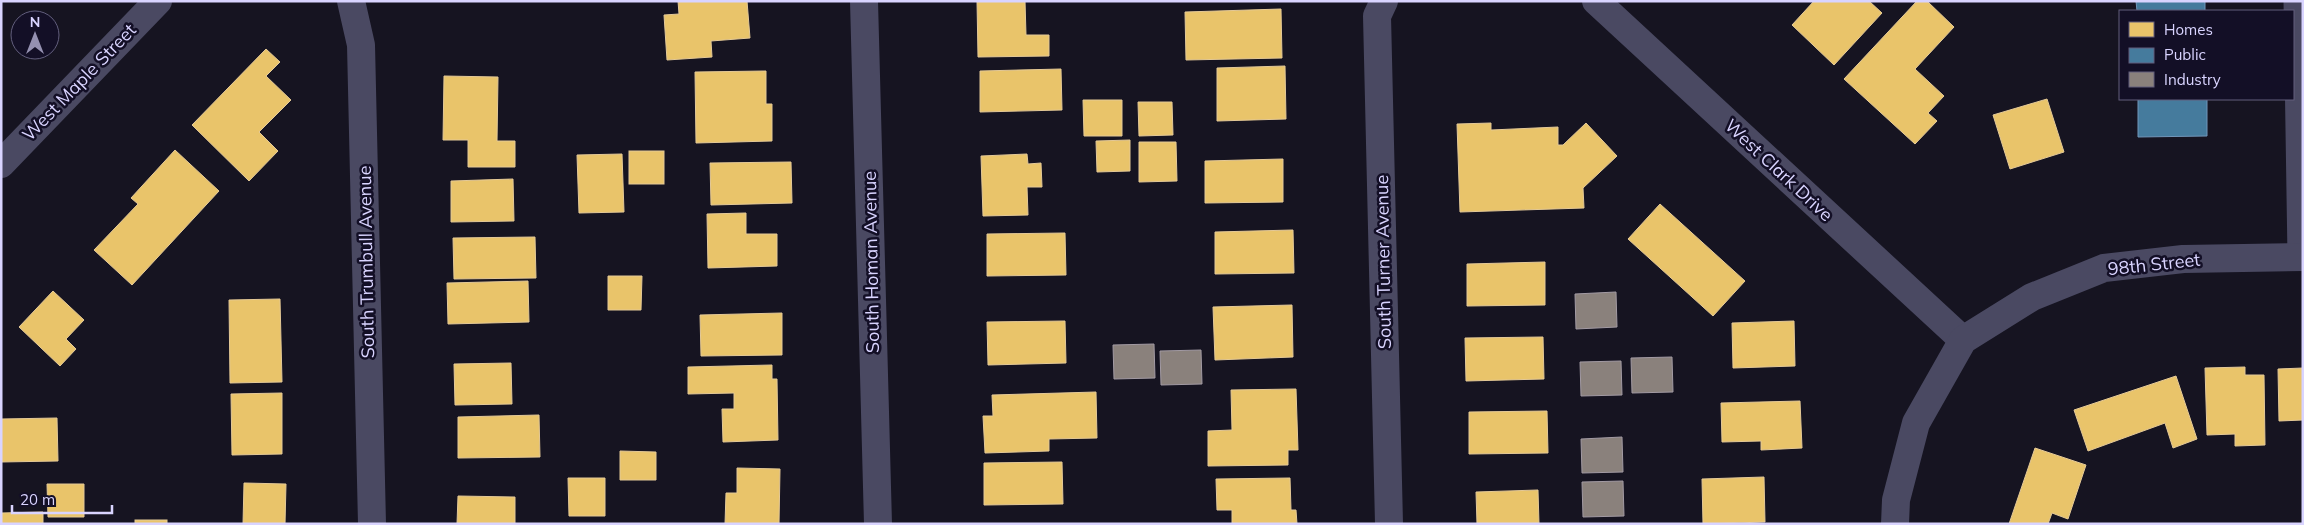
<svg xmlns="http://www.w3.org/2000/svg" width="2304" height="525" viewBox="0 0 2304 525" font-family="Mulish,sans-serif">
<style>
.homes{fill:#e9c46a;stroke:#e4c997}
.public{fill:#457b9d;stroke:#7196ba}
.industry{fill:#8a817c;stroke:#a29aa3}
.lines{fill:none;stroke-linecap:round;stroke-linejoin:round}
.service{stroke:#4a4962;stroke-width:19}
.minor{stroke:#4a4962;stroke-width:28}
.labels{text-anchor:middle;dominant-baseline:central;stroke-width:5;stroke-linejoin:round;paint-order:stroke}
.street-label{font-size:18px;fill:#d9d4ff;stroke:#130f26}
</style>
<rect width="100%" height="100%" fill="#161421"/>
<g class="homes">
<path d="M678,1H747L750,38L711,41L712,57L667,60L664,15L679,14Z"/>
<path d="M977,1H1025L1026,35H1049V56L978,57Z"/>
<path d="M1814,1H1869L1882,13L1834,65L1792,25Z"/>
<path d="M1917,1H1927L1954,27L1915,69L1944,96L1928,113L1937,121L1915,144L1844,79Z"/>
<path d="M1281,9L1282,58L1186,60L1185,12Z"/>
<path d="M266,49L280,62L266,76L291,100L259,132L278,151L249,181L192,125Z"/>
<path d="M1285,66L1286,119L1217,121V68Z"/>
<path d="M1061,69L1062,110L980,112V71Z"/>
<path d="M766,71V104H772V141L696,143L695,72Z"/>
<path d="M444,76L498,77L497,141H515V167H468V140H443Z"/>
<path d="M2047,99L2064,152L2010,169L1993,115Z"/>
<path d="M1083,100H1122V136H1084Z"/>
<path d="M1138,102H1172L1173,135L1139,136Z"/>
<path d="M1491,123V130L1558,127V145H1563L1586,123L1617,156L1583,188L1584,208L1460,212L1457,124Z"/>
<path d="M1130,140V171L1097,172L1096,141Z"/>
<path d="M1139,142H1176L1177,181L1139,182Z"/>
<path d="M175,150L219,191L132,285L94,250L138,204L131,198Z"/>
<rect x="629" y="151" width="35" height="33"/>
<path d="M622,154L624,212L579,213L577,155Z"/>
<path d="M1027,154L1028,164L1041,163L1042,187H1027L1028,215L983,216L981,156Z"/>
<path d="M1283,159V202L1205,203V161Z"/>
<path d="M791,162L792,203L711,205L710,163Z"/>
<path d="M513,179L514,221L451,222V181Z"/>
<path d="M1660,204L1745,281L1713,316L1628,239Z"/>
<path d="M746,213V234H777V266L708,268L707,214Z"/>
<path d="M1293,230L1294,273L1215,274V232Z"/>
<path d="M1065,233L1066,275L987,276V234Z"/>
<path d="M535,237L536,278L454,279L453,238Z"/>
<path d="M1545,262V305L1467,306V264Z"/>
<path d="M608,276H642L641,310H608Z"/>
<path d="M528,281L529,322L448,324L447,283Z"/>
<path d="M53,291L84,320L66,339L76,349L60,366L19,327Z"/>
<path d="M280,299L282,382L230,383L229,300Z"/>
<path d="M1292,305L1293,357L1215,360L1213,307Z"/>
<path d="M782,313V355L701,356L700,315Z"/>
<path d="M1065,321L1066,363L988,365L987,322Z"/>
<path d="M1794,321L1795,366L1733,368L1732,323Z"/>
<path d="M1543,337L1544,379L1466,381L1465,338Z"/>
<path d="M511,363L512,404L455,405L454,364Z"/>
<path d="M772,365V379H777L778,440L723,442L722,409H734V393L688,394V367Z"/>
<path d="M2245,367V375H2264L2265,445L2235,446V434L2207,435L2205,368Z"/>
<path d="M2303,368V420L2279,421L2278,369Z"/>
<path d="M2176,376L2197,439L2173,448L2165,423L2088,451L2074,410Z"/>
<path d="M1296,389L1298,450H1288V465L1208,466V431L1232,430L1231,390Z"/>
<path d="M1096,392L1097,438L1049,439V451L985,453L983,416H993L992,395Z"/>
<path d="M282,393V454L232,455L231,394Z"/>
<path d="M1800,401L1802,448L1761,450V441L1722,442L1721,403Z"/>
<path d="M1547,411L1548,453L1469,454V412Z"/>
<path d="M539,415L540,457L458,458V417Z"/>
<path d="M57,418L58,461L1,462V419Z"/>
<path d="M2035,448L2086,465L2068,519L2052,513L2048,524H2009Z"/>
<path d="M620,451L656,452V480H620Z"/>
<path d="M1062,462L1063,504L984,505V463Z"/>
<path d="M737,468L780,469L779,524H725L726,493H737Z"/>
<path d="M1764,477L1765,522L1703,524L1702,479Z"/>
<path d="M568,478H605V516H569Z"/>
<path d="M1290,478L1291,510H1296L1297,524H1232V510H1217L1216,479Z"/>
<path d="M244,483L286,484L285,524H243Z"/>
<path d="M47,484H84V517H48Z"/>
<path d="M1538,490L1539,524H1477L1476,492Z"/>
<path d="M458,496L515,497V524H457Z"/>
<path d="M43,512V524H1V513Z"/>
<rect x="135" y="520" width="32" height="4"/>
</g>
<g class="public">
<path d="M2136,1H2205V11H2137Z"/>
<path d="M2138,99H2207V136L2138,137Z"/>
</g>
<g class="industry">
<path d="M1616,292L1617,327L1576,329L1575,294Z"/>
<path d="M1154,344L1155,378L1114,379L1113,345Z"/>
<path d="M1201,350L1202,384L1161,385L1160,351Z"/>
<path d="M1672,357L1673,392L1632,393L1631,358Z"/>
<path d="M1621,361L1622,395L1581,396L1580,362Z"/>
<path d="M1622,437L1623,472L1582,473L1581,439Z"/>
<path d="M1623,481L1624,516L1583,517L1582,482Z"/>
</g>
<g class="lines">
<path class="service" d="M2293,1L2297,257"/>
<g class="minor">
<path d="M351,1L361,45L372,524"/>
<path d="M864,1L878,524"/>
<path d="M1384,1L1377,16L1389,524"/>
<path d="M1596,1L1963,340"/>
<path d="M1,164L158,1"/>
<path d="M1895,524L1896,500L1916,423L1963,340L2032,297L2104,268L2183,259L2303,257"/>
</g>
</g>
<g class="labels">
<g class="street-label">
<text transform="translate(79 82) rotate(-46)">West Maple Street</text>
<text transform="translate(1779 170) rotate(43)">West Clark Drive</text>
<text transform="translate(366 262) rotate(-91)">South Trumbull Avenue</text>
<text transform="translate(871 262) rotate(-91)">South Homan Avenue</text>
<text transform="translate(1383 262) rotate(-91)">South Turner Avenue</text>
<text transform="translate(2154 264) rotate(-6)">98th Street</text>
</g>
</g>
<rect width="2304" height="525" fill="none" stroke="#d9d4ff" stroke-width="5"/>
<rect x="2119" y="10" width="175" height="90" fill="#130f26" stroke="#625e7d"/>
<rect x="2129" y="22" width="25" height="15" fill="#e9c46a" stroke="#625e7d"/>
<text x="2164" y="35" font-size="15" fill="#d9d4ff">Homes</text>
<rect x="2129" y="48" width="25" height="15" fill="#457b9d" stroke="#625e7d"/>
<text x="2164" y="60" font-size="15" fill="#d9d4ff">Public</text>
<rect x="2129" y="72" width="25" height="15" fill="#8a817c" stroke="#625e7d"/>
<text x="2164" y="85" font-size="15" fill="#d9d4ff">Industry</text>
<g transform="translate(35 35)"><circle r="24" fill="#130f26" stroke="#625e7d"/>
<path d="M0-4L9 19L0 12L-9 19Z" fill="#9591b1"/>
<text y="-8" font-size="14" font-weight="bold" text-anchor="middle" fill="#d9d4ff">N</text>
</g>
<path d="M12 505v8h100v-8" fill="none" stroke="#d9d4ff" stroke-width="2.5"/>
<text x="20" y="505" font-size="15" fill="#d9d4ff" stroke="#130f26" stroke-width="4" paint-order="stroke">20 m</text>
</svg>
